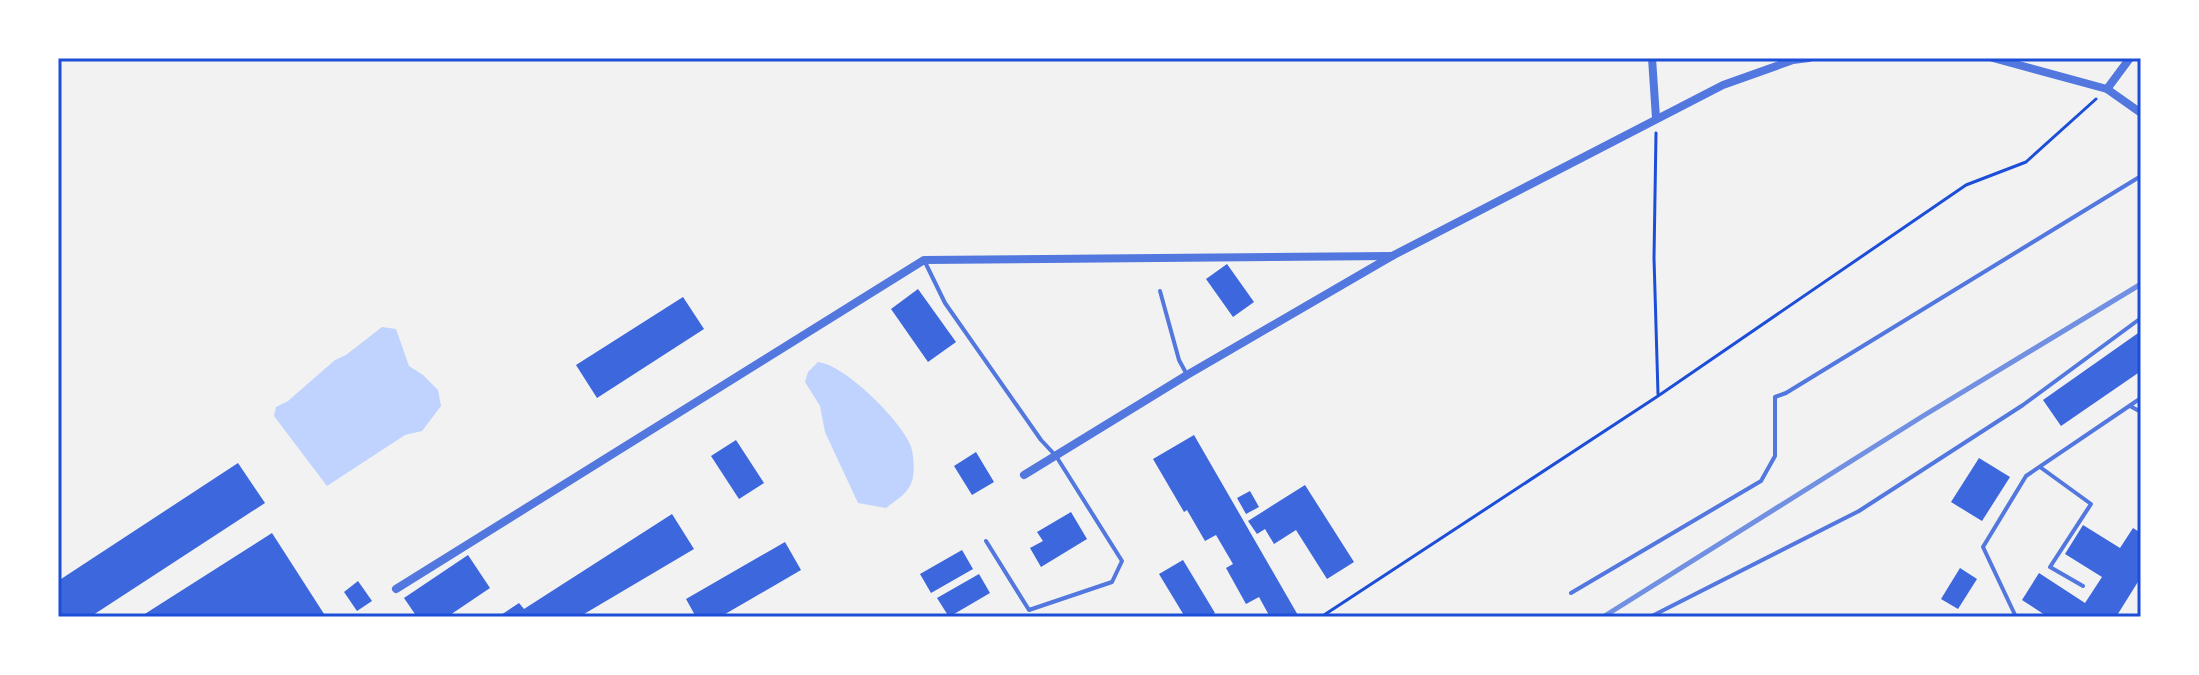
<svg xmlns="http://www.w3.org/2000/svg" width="2199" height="675" viewBox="0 0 2199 675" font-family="Manrope,sans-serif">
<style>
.water{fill:#bfd3fe}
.building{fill:#3d67dc}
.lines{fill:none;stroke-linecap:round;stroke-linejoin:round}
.path{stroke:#1d4ed8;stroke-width:3}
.service{stroke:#5277de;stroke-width:4}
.minor{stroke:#5277de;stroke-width:8}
.rail{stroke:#7290e2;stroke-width:5}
.neatline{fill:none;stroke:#1d4ed8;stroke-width:3}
</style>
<rect width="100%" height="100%" fill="#f2f2f2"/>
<g class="water">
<path d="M382,327L396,329L409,366L423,375L438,390L441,406L422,431L405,435L327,486L274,416L276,407L288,401L335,360L346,355Z"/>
<path d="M818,362C845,365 899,419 910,444C914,453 915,473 912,481C908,494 896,500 886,508L858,503L825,432L820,406L805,382L808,372Z"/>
</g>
<g class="building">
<path d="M1227,264L1254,302L1233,317L1206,279Z"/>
<path d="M918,289L956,342L928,362L891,309Z"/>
<path d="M683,297L704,329L597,398L576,365Z"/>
<path d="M2141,331V371L2061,426L2043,400Z"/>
<path d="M1194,435L1299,617H1270L1259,597L1246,604L1226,568L1233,564L1216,535L1205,541L1187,510L1184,512L1153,459Z"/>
<path d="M736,440L764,483L739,499L711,456Z"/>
<path d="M976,452L994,482L972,495L954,466Z"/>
<path d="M1979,458L2010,477L1982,521L1951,502Z"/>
<path d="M238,463L265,503L90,617H58V581Z"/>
<path d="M1305,485L1354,562L1327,579L1296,530L1274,544L1265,529L1257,534L1248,521Z"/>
<path d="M1250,491L1259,507L1246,514L1237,498Z"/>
<path d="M1071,512L1087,539L1041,567L1030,548L1043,541L1037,532Z"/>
<path d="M672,514L694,549L579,617H498L519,603L524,609Z"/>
<path d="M2083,525L2120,548L2133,528L2141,533V577L2116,617H2048L2022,600L2039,573L2085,603L2102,577L2065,554Z"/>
<path d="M272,533L326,617H140Z"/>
<path d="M785,542L801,570L720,617H696L686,599Z"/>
<path d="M962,550L973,569L931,593L920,574Z"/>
<path d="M468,555L490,588L447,617H417L404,598Z"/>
<path d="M1183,560L1215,613L1209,617H1185L1159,574Z"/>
<path d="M1960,568L1977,579L1958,609L1941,599Z"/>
<path d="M979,574L990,593L949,617L937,598Z"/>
<path d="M358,581L372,601L357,611L344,592Z"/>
</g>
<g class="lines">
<g class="path">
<path d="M1656,133L1654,258L1658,394"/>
<path d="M1321,617L1658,396L1966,185L2026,162L2096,99"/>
</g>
<g class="service">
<path d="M924,260L945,303L1041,440L1056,456L1122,561L1112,582L1029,610L986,541"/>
<path d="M1160,291L1179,360L1186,373"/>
<path d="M2130,406L2141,412"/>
<path d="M2040,467L2091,504L2050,567L2083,586"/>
<path d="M1571,593L1761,481L1775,456V397L1786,393L2141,176"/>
<path d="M1650,617L1859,511L2023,405L2141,318"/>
<path d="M2016,617L1983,547L2026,476L2141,398"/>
</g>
<g class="minor">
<path d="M1652,58L1656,118"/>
<path d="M1993,58L2107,89L2141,113"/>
<path d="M2107,89L2130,58"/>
<path d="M1024,475L1187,375L1392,256L1723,85L1793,60L1809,58"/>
<path d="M396,589L924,260L1392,256"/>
</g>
<path class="rail" d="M1603,617L1923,416L2141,284"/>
</g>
<rect width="2199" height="675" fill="none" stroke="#ffffff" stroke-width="120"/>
<rect x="60" y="60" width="2079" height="555" class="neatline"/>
</svg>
